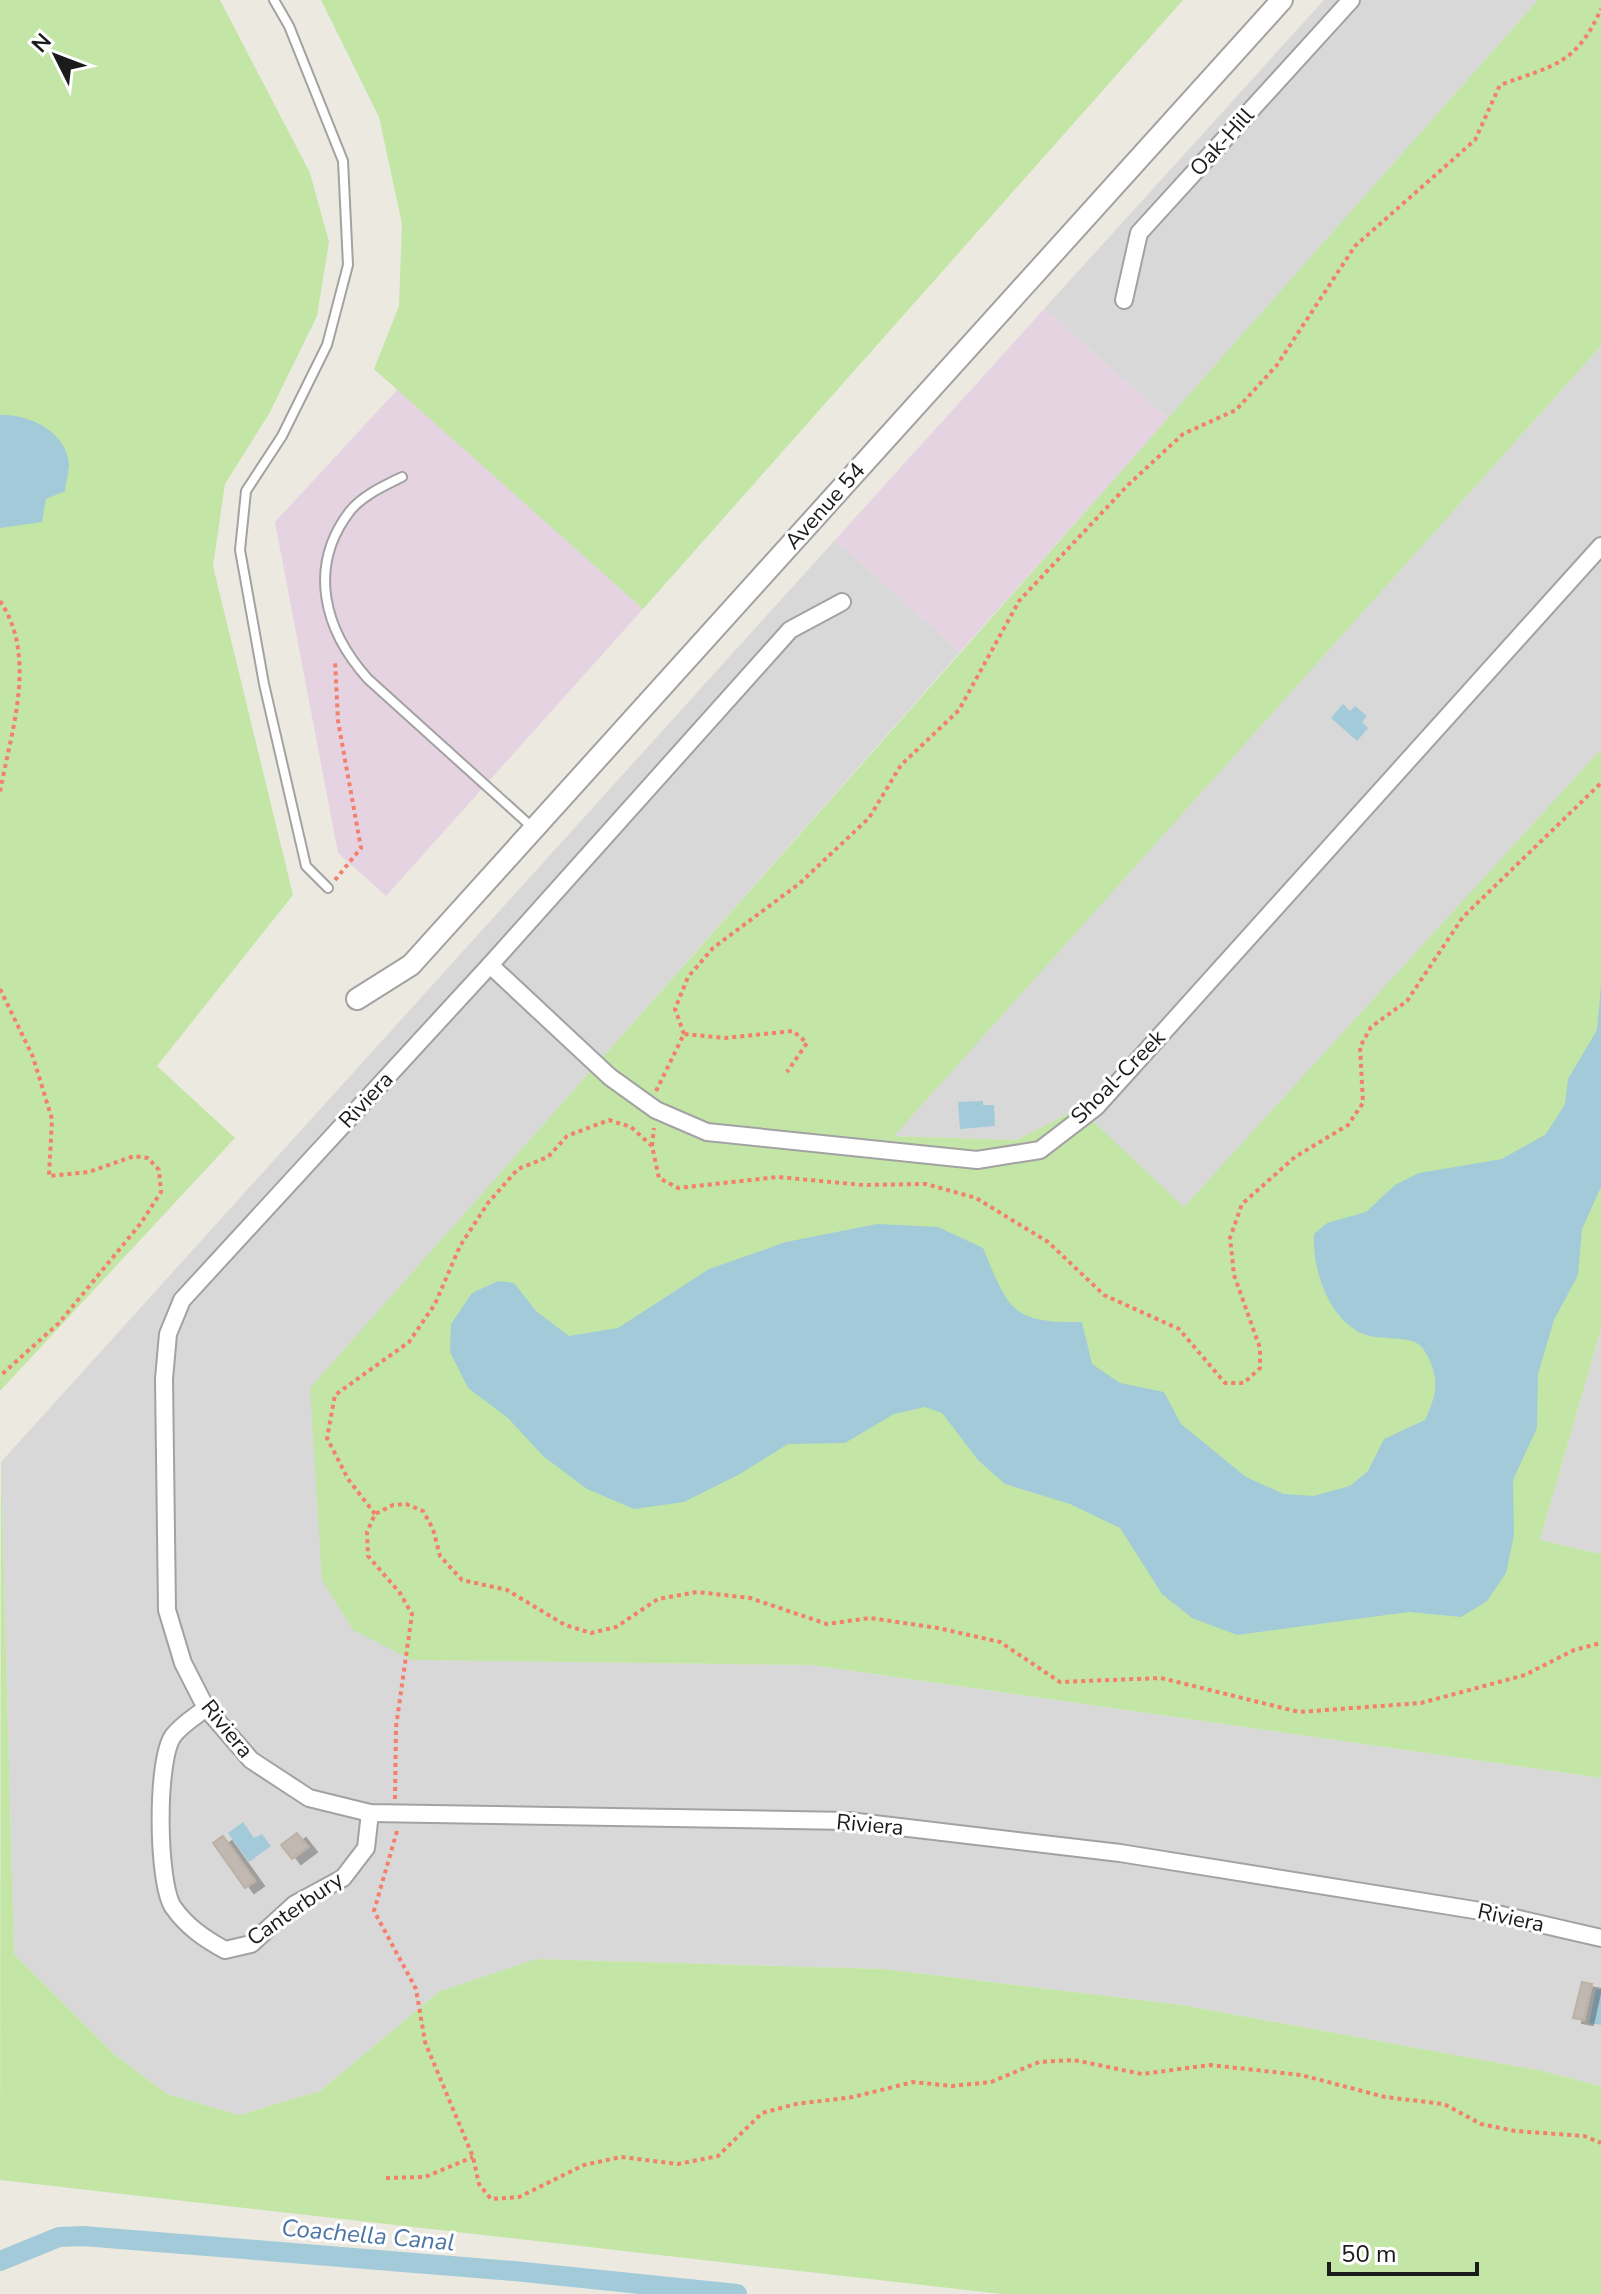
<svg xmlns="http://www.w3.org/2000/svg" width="1601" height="2294" viewBox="0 0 1601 2294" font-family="'Nunito Sans',sans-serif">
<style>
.residential{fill:#d9d8d8}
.industrial{fill:#e5d3e1}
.grass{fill:#c3e6a7}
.water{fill:#a2cad9}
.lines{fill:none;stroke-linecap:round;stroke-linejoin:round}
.canal{stroke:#a2cad9;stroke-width:20}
.building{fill:#c1b8b1;stroke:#bdb0a4;stroke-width:2;filter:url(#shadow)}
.service-casing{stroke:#a2a2a2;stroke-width:12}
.minor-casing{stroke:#a2a2a2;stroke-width:20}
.tertiary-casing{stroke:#a2a2a2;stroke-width:24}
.path{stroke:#f47f6a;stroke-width:4;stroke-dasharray:4 4;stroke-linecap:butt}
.service{stroke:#fff;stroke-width:8}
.minor{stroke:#fff;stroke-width:16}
.tertiary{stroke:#fff;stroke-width:20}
.labels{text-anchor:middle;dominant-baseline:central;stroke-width:6;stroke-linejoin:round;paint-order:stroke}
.street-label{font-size:22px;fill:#1b1b1b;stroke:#fff}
.water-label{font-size:24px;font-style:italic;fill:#4c75a6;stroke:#fff}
</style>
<defs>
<filter id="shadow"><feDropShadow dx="9" dy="5" stdDeviation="0" flood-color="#0004"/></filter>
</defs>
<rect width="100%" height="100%" fill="#ece9e1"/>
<g class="residential">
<path d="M1324,0H1538L1168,419L1044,309Z"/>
<path d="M1601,346V749L1184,1208L1079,1108L1017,1140L893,1136Z"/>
<path d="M835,540L960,652L311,1388L412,1660L811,1665L1601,1778V2086L1543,2071L1182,2005L884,1969L537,1959L440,1991L320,2091L239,2115L167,2094L114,2054L14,1954L1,1462Z"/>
<path d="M1601,1329V1554L1540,1540Z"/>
</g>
<g class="industrial">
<path d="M1044,309L1168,419L960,652L835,540Z"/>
<path d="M398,389L643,609L386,896L338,853L275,522Z"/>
</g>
<g class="grass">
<path d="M0,0H220L310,173L329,242L317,316L269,414L225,484L213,566L293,895L157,1066L235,1138L0,1391Z"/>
<path d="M321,0H1183L643,609L374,369L399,306L402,224L379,117Z"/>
<path d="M1538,0H1601V346L894,1136L1017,1140L1079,1108L1184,1207L1601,749V1329L1540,1540L1601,1554V1778L811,1665L412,1660L353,1630L322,1580L310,1388Z"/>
<path d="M1,1462L14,1954L114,2054L167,2094L239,2115L320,2091L440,1991L536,1959L884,1969L1182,2005L1543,2071L1601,2086V2294H1002L0,2180Z"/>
</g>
<g class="water">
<path d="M0,415C29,414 66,431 69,464C69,472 66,482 65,491L46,499L42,522L0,528Z"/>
<path d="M1343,704L1350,711L1355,706L1367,716L1362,722L1368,728L1357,741L1331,718Z"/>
<path d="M1601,985V1187L1582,1229L1578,1275L1554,1320L1538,1374L1537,1428L1513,1480L1514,1535L1506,1573L1487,1601L1461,1617L1409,1612L1237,1635L1192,1618L1162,1594L1120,1528L1070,1504L1005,1484L978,1460L942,1413L925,1407L894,1414L845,1443L788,1444L738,1475L684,1502L634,1509L587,1489L543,1456L508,1418L468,1388L450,1352L451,1324L472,1293L498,1281L514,1283L536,1311L569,1336L618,1328L709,1269L786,1242L877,1224L938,1227L983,1248C1009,1310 1011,1323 1082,1322L1092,1364L1120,1383L1164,1392L1181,1424L1246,1477L1284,1494L1313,1496L1350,1486L1368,1471L1384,1439L1425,1420C1436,1396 1440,1381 1428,1357C1424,1349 1420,1343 1411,1341C1394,1336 1374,1341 1357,1331C1327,1313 1312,1268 1314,1234L1327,1223L1366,1212L1395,1185L1419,1173L1502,1159L1546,1134L1565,1104L1568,1079L1597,1030Z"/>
<path d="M983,1101V1105H994L995,1126L960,1129L958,1102Z"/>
<path d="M243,1822L254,1838L262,1834L271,1846L249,1862L228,1833Z"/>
<path d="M1596,1989L1601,1990V2025L1589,2023Z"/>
</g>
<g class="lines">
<path class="canal" d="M0,2261L59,2237L83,2236L514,2271L737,2294"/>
</g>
<g class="building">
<path d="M297,1833L308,1847L292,1859L281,1845Z"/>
<path d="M223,1836L255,1881L245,1888L213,1843Z"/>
<path d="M1582,1982L1592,1984L1584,2020L1573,2018Z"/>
</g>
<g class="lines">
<g class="service-casing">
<g id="service">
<path d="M274,0L289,26L343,161L348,265L327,345L282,436L246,491L240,550L264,684L306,866L328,888"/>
<path d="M402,477C384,486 363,495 350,511C307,567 324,630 368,679L533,828"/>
</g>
</g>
<g class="minor-casing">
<g id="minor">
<path d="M1124,300L1139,233L1351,0"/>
<path d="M842,602L790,630L490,965L182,1300L168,1334L164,1379L167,1610L183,1663L206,1708L251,1760L309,1798L370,1813L849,1821L1120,1853L1493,1913L1601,1938"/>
<path d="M490,965L610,1077L656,1110L707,1132L977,1160L1040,1150L1096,1107L1601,546"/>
<path d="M206,1708C196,1716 181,1725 173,1736C156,1760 157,1882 173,1907C187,1927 205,1939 225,1950L251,1944L295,1904L343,1878L366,1848L370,1813"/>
</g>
</g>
<g class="tertiary-casing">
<path id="tertiary" d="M357,999L411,965L1282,0"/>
</g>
<g class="path">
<path d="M0,601C38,657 11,731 0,792"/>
<path d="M335,880L361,848L338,721L335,660"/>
<path d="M0,989L33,1057L52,1119L49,1176L89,1172L134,1156L148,1158L159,1170L161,1192L141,1223L59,1323L0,1376"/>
<path d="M684,1034L675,1009L688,977L713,948L800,883L869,818L901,765L959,710L1019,601L1128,485L1183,434L1236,410L1277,365L1355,246L1475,140L1500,85C1554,65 1576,65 1601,9"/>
<path d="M656,1091L684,1034L725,1038L793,1031L807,1043L787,1072"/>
<path d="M652,1146L654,1128"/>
<path d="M375,1514L348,1479L327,1438L335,1395L409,1342L435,1304L460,1246L488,1203L518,1169L548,1157L567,1136L609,1120L631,1127L652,1146L659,1178L678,1188L778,1177L863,1185L926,1184L976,1198L1048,1242L1104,1295L1179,1329L1225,1383H1244L1260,1368V1348L1234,1275L1230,1238L1242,1204L1295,1157L1348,1125L1363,1103L1360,1047L1371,1027L1407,1001L1463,917L1601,783"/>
<path d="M395,1799L396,1727L412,1614L400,1593L368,1556L367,1532L375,1514L393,1505L406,1504L423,1511L433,1529L440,1556L462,1580L507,1590L565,1625L591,1633L616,1627L658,1599L697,1592L750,1598L827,1624L870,1618L938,1628L1000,1642L1060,1682L1161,1678L1299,1712L1421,1703L1525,1675L1574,1650L1601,1643"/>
<path d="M397,1831L374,1911L416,1989L425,2042L473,2157L479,2184L491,2199L519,2197L584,2165L621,2157L678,2164L718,2156L762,2113L796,2104L853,2097L913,2082L952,2086L991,2082L1039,2062L1074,2060L1142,2074L1210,2065L1301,2075L1385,2097L1444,2104L1481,2124L1515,2131L1584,2136L1601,2143"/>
<path d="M386,2178L425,2177L473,2157"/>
</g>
<use href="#service" class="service"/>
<use href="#minor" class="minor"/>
<use href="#tertiary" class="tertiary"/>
</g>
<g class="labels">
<g class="street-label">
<text transform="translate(1222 142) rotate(-48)">Oak-Hill</text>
<text transform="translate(825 506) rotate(-48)">Avenue 54</text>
<text transform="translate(1118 1077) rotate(-45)">Shoal-Creek</text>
<text transform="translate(366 1100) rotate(-47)">Riviera</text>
<text transform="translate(227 1729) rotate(51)">Riviera</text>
<text transform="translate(870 1825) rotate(5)">Riviera</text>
<text transform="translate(295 1909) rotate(-35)">Canterbury</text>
<text transform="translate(1511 1918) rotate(12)">Riviera</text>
</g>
<g class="water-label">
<text transform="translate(368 2235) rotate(5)">Coachella Canal</text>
</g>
</g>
<g transform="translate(56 56) rotate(312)" stroke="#ffffff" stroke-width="6" paint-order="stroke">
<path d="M0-6L14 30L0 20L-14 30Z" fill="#1b1b1b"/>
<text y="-12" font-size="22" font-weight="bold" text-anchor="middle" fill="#1b1b1b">N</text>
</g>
<path d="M1329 2262v12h148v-12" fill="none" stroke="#1b1b1b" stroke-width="4"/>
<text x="1341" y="2262" font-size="24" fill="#1b1b1b" stroke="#ffffff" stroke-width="6" paint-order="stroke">50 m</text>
</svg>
